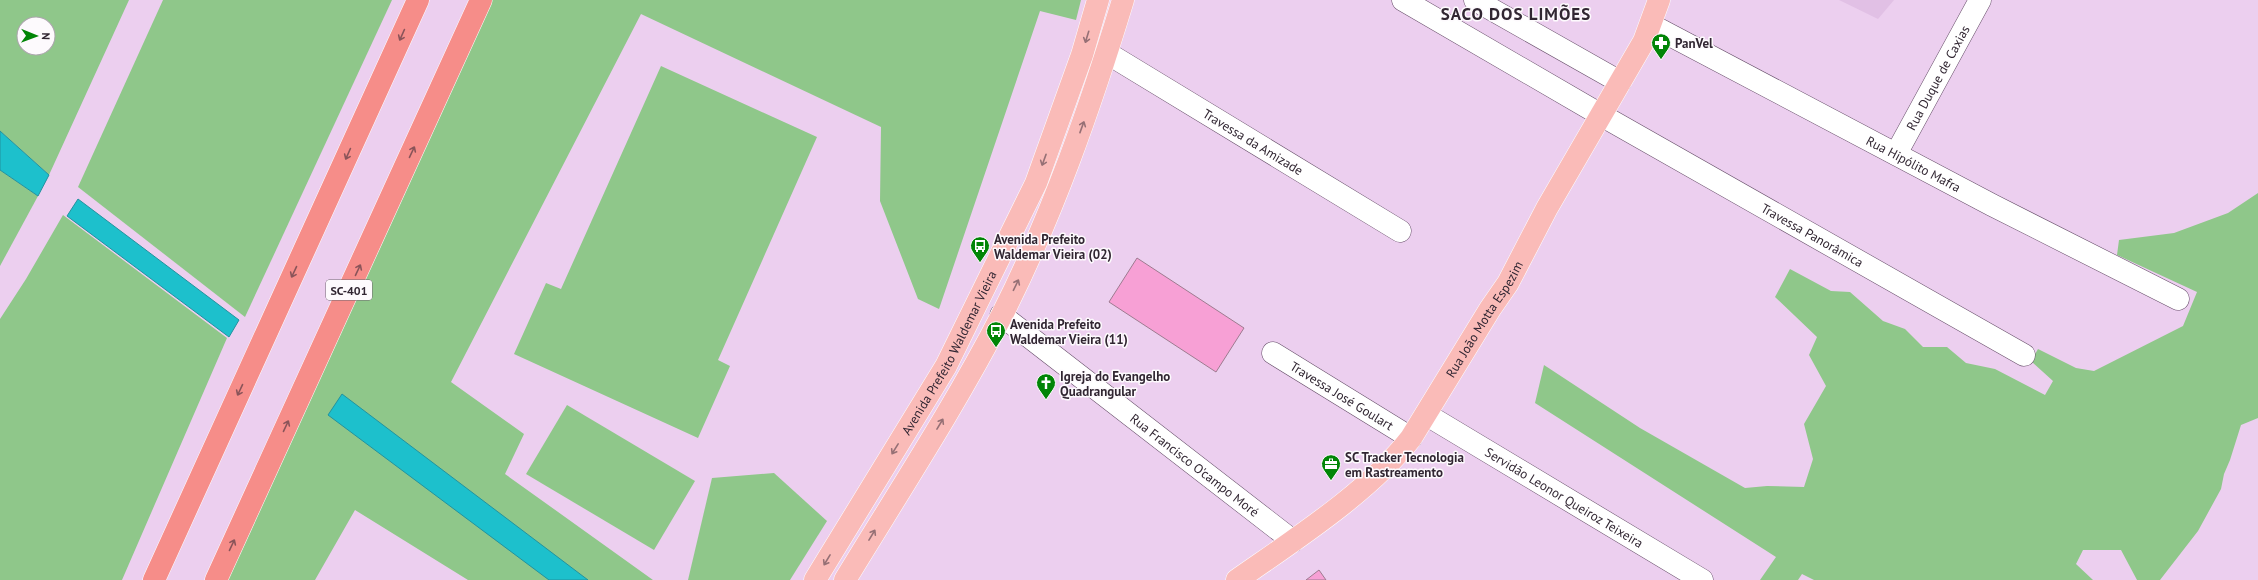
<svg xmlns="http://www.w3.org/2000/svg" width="2258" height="580" viewBox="0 0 2258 580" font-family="'PT Sans',sans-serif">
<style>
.built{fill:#e1c0e5}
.green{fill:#8fc78a;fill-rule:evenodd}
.water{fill:#1dc0cc;stroke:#23929e}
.building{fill:#f7a0d5;stroke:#9e7b90}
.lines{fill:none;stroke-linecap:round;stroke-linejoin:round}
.minor-casing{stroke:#664e69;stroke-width:23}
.major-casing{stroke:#fff;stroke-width:23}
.highway-casing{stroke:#fff;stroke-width:23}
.minor{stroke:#fff;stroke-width:22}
.major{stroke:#fabbb8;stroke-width:22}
.highway{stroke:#f68d89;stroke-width:22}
.oneway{stroke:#8a5459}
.oneway2{stroke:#967075}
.labels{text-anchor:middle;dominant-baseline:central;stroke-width:3;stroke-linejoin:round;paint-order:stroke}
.shield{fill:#fdfafd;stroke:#6e666f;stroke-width:1}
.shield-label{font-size:12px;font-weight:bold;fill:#312632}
.poi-label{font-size:13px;font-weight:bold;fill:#312632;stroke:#fdfafd;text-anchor:start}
.street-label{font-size:13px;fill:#312632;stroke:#fdfafd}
.district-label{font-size:17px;font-weight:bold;letter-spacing:1px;fill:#312632;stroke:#fdfafd}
</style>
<rect width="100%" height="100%" fill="#eccfef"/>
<path class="built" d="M1839,0H1894L1878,19Z"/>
<g class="green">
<path d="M0,0H129L49,175L0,131ZM24,24H48V48H24Z"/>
<path d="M163,0H392L245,317L78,187Z"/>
<path d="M492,0H1081L1076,20L1040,11L939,309L918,299L880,201L881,127L641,14L451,382L524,434L505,474L653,580H468L355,510L315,580H223L440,106Z"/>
<path d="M661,66L817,137L718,360L730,366L698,438L514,354L546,283L561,289Z"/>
<path d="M0,170L38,196L0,266Z"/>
<path d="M2258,193V418L2241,425L2230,460L2224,474L2221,489L2198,531L2160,580H2137L2121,550H2083L2076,564L2093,580H1814L1802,574L1798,580H1760L1776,557L1535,403L1544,365L1640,428L1745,488L1767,486L1804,487L1813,459L1804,424L1826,386L1809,355L1817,337L1775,297L1790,269L1831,291L1850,292L1883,321L1905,329L1923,347H1947L1966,363L1995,369L2045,395L2053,381L2031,361L2038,349L2076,368L2094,371L2183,326L2197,292L2117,255L2119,240L2174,233L2228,213Z"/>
<path d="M63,215L227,338L122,580H0V319L26,279Z"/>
<path d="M567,405L695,481L654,550L526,474Z"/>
<path d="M774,473L827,521L790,580H688L712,478Z"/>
</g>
<g class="water">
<path d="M0,131L49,175L38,196L0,170Z"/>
<path d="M78,199L239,320L229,337L67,216Z"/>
<path d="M342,394L588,580H549L328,415Z"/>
</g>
<g class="building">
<path d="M1137,258L1244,328L1216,372L1109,302Z"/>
<path d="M1319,570L1326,580H1306Z"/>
</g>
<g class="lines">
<g class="minor-casing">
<g id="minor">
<path id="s1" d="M1403,0L1601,115L2024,355"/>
<path d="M1475,0L1620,82"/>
<path id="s2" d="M1651,25L1992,205L2178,299"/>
<path id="s3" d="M1107,53L1400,231"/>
<path id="s4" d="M1896,154L1980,0"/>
<path id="s5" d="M1001,315L1293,541"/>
<path id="s6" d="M1273,353L1411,438"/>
<path id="s7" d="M1427,415L1702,580"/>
</g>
</g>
<g class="major-casing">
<g id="major">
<path id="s8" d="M815,580L946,366L1036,183L1082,55L1098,0"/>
<path d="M845,580C898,493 955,406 1002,315C1053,214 1090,108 1123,0"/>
<path id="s9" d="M1237,580C1294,540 1369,492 1411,438L1490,309L1508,283L1547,208L1644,41L1659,0"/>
</g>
</g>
<g class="highway-casing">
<g id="highway">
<path d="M154,580L418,0"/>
<path d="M216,580L481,0"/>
</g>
</g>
<use href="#minor" class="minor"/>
<use href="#major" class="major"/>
<use href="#highway" class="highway"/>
</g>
<defs><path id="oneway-shaft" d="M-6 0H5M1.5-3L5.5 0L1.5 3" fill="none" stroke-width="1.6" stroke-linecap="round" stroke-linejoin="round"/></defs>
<g class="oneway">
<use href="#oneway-shaft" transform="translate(402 35) rotate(114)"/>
<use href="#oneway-shaft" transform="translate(412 152) rotate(-65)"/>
<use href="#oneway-shaft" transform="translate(348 154) rotate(114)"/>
<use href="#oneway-shaft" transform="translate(358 270) rotate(-65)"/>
<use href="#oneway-shaft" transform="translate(294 272) rotate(115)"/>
<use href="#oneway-shaft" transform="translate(240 390) rotate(115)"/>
<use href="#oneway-shaft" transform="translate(286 426) rotate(-65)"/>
<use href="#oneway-shaft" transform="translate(232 545) rotate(-65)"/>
</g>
<g class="oneway2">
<use href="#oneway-shaft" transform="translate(1087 37) rotate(107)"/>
<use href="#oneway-shaft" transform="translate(1082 127) rotate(-70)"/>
<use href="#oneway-shaft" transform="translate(1044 160) rotate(110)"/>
<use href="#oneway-shaft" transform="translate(1016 285) rotate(-64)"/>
<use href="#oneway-shaft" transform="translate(940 424) rotate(-59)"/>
<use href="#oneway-shaft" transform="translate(895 449) rotate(122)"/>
<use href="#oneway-shaft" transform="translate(872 535) rotate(-59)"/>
<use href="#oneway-shaft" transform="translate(827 560) rotate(121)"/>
</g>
<defs>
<g id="pharmacy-pin" transform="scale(1)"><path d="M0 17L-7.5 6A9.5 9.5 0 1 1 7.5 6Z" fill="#018506" stroke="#fdfafd"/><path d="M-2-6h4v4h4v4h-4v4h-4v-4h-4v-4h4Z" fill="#fff"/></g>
<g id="bus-pin" transform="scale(1)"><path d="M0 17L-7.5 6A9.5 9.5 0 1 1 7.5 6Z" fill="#018506" stroke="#fdfafd"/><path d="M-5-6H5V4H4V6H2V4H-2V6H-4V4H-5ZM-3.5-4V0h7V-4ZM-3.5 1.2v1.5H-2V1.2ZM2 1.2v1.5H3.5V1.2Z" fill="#fff"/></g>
<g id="church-pin" transform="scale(1)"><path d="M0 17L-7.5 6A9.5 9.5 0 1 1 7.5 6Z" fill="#018506" stroke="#fdfafd"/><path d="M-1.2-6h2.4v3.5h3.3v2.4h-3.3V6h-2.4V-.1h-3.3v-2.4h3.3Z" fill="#fff"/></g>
<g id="office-pin" transform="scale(1)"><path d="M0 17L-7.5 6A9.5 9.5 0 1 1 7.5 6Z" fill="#018506" stroke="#fdfafd"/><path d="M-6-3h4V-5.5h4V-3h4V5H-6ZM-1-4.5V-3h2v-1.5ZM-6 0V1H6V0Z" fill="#fff"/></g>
</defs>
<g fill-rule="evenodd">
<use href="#pharmacy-pin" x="1661" y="43"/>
<use href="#bus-pin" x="980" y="246"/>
<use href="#bus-pin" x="996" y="331"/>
<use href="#church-pin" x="1046" y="383"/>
<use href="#office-pin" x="1331" y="464"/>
</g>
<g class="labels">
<rect class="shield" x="326" y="280" width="46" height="20" rx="3"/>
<g class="shield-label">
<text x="349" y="290">SC-401</text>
</g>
<g class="poi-label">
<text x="1675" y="43">PanVel</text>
<text x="994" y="239">Avenida Prefeito<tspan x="994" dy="15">Waldemar Vieira (02)</tspan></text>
<text x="1010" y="324">Avenida Prefeito<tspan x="1010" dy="15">Waldemar Vieira (11)</tspan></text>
<text x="1060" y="376">Igreja do Evangelho<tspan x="1060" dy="15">Quadrangular</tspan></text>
<text x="1345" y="457">SC Tracker Tecnologia<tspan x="1345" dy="15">em Rastreamento</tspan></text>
</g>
<g class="street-label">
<text stroke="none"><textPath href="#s4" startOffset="87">Rua Duque de Caxias</textPath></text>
<text stroke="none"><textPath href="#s3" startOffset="171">Travessa da Amizade</textPath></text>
<text stroke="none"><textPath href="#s2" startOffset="297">Rua Hipólito Mafra</textPath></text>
<text stroke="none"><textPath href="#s1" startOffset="472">Travessa Panorâmica</textPath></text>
<text stroke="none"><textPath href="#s9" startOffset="365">Rua João Motta Espezim</textPath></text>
<text stroke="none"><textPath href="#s8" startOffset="264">Avenida Prefeito Waldemar Vieira</textPath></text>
<text stroke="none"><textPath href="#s6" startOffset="81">Travessa José Goulart</textPath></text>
<text stroke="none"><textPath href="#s5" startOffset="245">Rua Francisco O'campo Moré</textPath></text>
<text stroke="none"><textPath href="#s7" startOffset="160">Servidão Leonor Queiroz Teixeira</textPath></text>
</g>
<g class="district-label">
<text x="1516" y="14">SACO DOS LIMÕES</text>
</g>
</g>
<g transform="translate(36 36) rotate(91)"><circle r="19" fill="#fdfafd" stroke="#aba5ac"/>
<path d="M0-3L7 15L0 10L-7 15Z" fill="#018506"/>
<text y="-6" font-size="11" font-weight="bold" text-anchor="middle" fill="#312632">N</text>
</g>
</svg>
